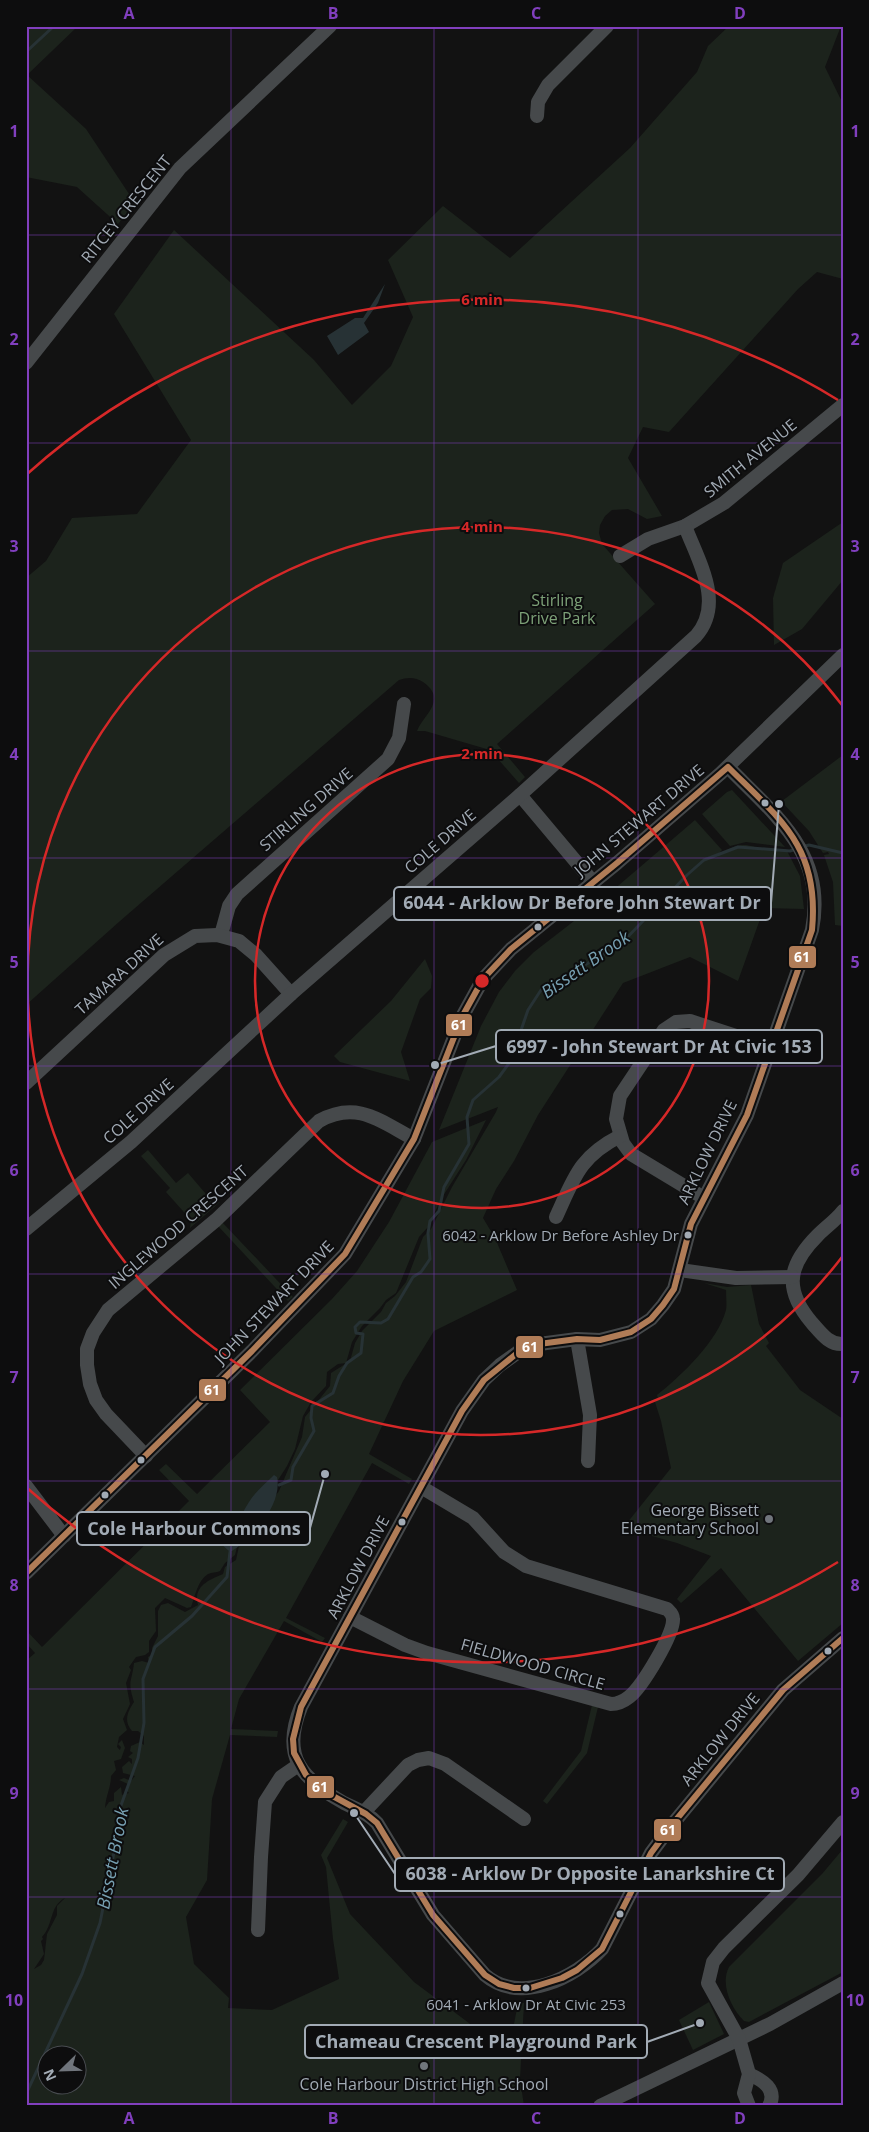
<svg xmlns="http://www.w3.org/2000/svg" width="869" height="2132" viewBox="0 0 869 2132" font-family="'Open Sans',sans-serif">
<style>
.green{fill:#1c231c;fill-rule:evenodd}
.water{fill:#273235}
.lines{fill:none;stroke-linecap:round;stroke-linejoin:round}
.stream{stroke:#273235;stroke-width:3}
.minor{stroke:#46494b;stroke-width:14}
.bus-1-casing{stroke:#0d0d0e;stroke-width:10}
.bus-1{stroke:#b07c57;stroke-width:6}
.grid{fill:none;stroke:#813fbe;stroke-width:1;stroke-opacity:0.55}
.ring{fill:none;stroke:#d62828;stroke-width:2.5}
.bus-dot{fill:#a2abb5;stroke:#0d0d0e;stroke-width:2}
.poi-dot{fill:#70757c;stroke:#0d0d0e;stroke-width:2}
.labels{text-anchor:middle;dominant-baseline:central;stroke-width:4;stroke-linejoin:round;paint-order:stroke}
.bus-label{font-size:15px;fill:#a2abb5;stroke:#0d0d0e;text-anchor:end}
.street-label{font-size:16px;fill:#a2abb5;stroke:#0d0d0e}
.park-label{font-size:16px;fill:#7da178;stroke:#0d0d0e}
.poi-label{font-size:16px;fill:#a2abb5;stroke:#0d0d0e;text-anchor:end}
.water-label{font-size:18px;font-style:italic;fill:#77a0b2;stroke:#0d0d0e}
.centre{fill:#d62828;stroke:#0d0d0e;stroke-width:2.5}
.ring-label{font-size:15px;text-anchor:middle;font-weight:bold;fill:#d62828;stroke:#0d0d0e;stroke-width:4;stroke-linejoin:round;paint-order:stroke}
.leader{fill:none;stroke:#a2abb5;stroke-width:2}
.callout-dot{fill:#a2abb5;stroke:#0d0d0e;stroke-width:2}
.callout{fill:#0d0d0e;stroke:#a2abb5;stroke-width:2}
.callout-label{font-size:18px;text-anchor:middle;font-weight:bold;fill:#a2abb5}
.line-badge{stroke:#0d0d0e;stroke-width:2}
.badge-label{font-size:14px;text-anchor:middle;font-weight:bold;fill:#fff}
.neatline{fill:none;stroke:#813fbe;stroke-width:2}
.grid-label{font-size:16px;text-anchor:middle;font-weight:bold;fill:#813fbe}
</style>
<rect width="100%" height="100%" fill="#121212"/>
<g class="green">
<path d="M26,26H78L27,75L86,129L135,203L118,224L77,187L26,177Z"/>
<path d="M729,26H841L825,67L843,104V279L817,272L798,289L669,432L643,427L628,458L662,516L647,519L628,509L612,510L605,516L600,525L599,533L602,544L655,604L497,744L525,777L519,783L490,750L425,731H417C422,716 449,700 423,682C416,677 407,677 399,680L120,921L26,1005V578L46,561L72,518L137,514L191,440L114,314L174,230L314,360L352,405L391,366L413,317L388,260L443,206L510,258L630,148L697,72L708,46Z"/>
<path d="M843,522V580L802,629L774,645L773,598L783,563Z"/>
<path d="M843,755V926L835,925L833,882L824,855L829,854L828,852L823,853L809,831L780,800L782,801Z"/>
<path d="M732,790L785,847L746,842L730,846L702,814L727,792Z"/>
<path d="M695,820L722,850L714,859C750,830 751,856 786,849L800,876L804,909L764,908L738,981L690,957L623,983L538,1115L514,1161L496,1189L483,1218L495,1238L517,1290L434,1331L403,1381L369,1454L412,1479L409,1484L372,1463L286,1618L325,1638L322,1642L284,1621L239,1699L231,1729L278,1731L277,1737L230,1735L212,1799L207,1880L186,1917L194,1964L229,1998L228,2008L272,2010L339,1979L333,1939L326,1867L321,1855L343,1819L348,1822L327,1858L350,1914L414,1982L485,2035L510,2045L518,2003H524L520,2079L524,2106H26V1661L35,1653L26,1643V1630L42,1647L189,1501L159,1470L166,1464L197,1494L270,1422L240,1390L332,1299L357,1271L389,1222L432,1142L486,1120L466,1160L441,1199L428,1227L419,1237L396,1293L386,1300L380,1308L362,1326L352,1342L346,1363L338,1364L327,1372L326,1386L311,1402L303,1416L295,1449L287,1466L238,1543L235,1555L225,1563L220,1571C216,1573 212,1572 208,1574C197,1581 195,1597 191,1607L187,1608L165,1598L155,1608L156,1631L149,1641V1652L145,1655L136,1657L129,1667L131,1670L126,1683L130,1704L123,1719L127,1730L119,1737L117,1747L120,1750L121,1747L118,1744L122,1740L125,1748L121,1759L114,1761L116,1770L111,1776C111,1787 106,1795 105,1808L109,1802L114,1801V1793L121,1787L122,1795L129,1793L126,1790L128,1784L119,1780L124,1778L131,1781L135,1776L123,1773L122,1767L129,1761L132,1764V1759L128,1757L133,1753L130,1751L131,1746L140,1742L144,1745V1736L138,1731H132C123,1721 128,1711 134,1702C127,1680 132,1682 134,1663L142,1661L149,1663L148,1657L152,1655V1648L158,1636V1611L161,1605L168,1603L185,1612L198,1605C193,1586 209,1580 223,1574L225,1567L236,1560L239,1546L279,1491L302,1437L305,1417L330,1386L331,1373L350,1361L355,1343L362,1331L381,1312L386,1303L395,1296L406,1282L423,1237L431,1229L452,1187L496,1112L498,1107L439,1130L481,1026L499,992L515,971L534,952L605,897ZM65,1898L57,1906V1915L47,1934L44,1960L41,1965L34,1969L44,1954L41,1941L43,1939L42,1937C54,1924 49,1906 65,1898ZM48,2054H78V2084H48Z"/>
<path d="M425,959L432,976L431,988L420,999L401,1052L410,1081L340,1062L334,1056L391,1001Z"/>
<path d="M148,1150L176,1183L188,1173L211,1200L215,1203L220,1202L190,1228L191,1220L166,1192L170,1188L141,1156Z"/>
<path d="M222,1222L293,1297L288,1301L218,1226Z"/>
<path d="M704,1283L727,1287L751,1285L759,1324L769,1343L766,1346L800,1390L843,1419V1623L798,1661L721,1568L681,1603L677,1599L711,1556L677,1543L623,1528L671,1468L661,1421L655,1402L658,1399L657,1395C681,1376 718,1341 726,1310C727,1304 726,1297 726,1290Z"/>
<path d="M592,1705L598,1707L587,1753L547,1804L543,1801L581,1751Z"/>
<path d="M843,1849V1972L749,2022L744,2021C731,2008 720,1984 729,1967L822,1874Z"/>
<path d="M709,2002L724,2034L693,2050L679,2020Z"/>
</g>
<g class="water">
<path d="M385,284L378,303L364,323L369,332L338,355L327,336L355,318H363Z"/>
<path d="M274,1475L277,1477C283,1504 252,1540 230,1552L219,1542L216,1536C237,1526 238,1520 249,1502C255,1492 266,1483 274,1475Z"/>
</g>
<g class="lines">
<g class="stream">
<path d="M26,52L54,26"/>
<path d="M802,847L809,845L843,853"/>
<path d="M279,1485L291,1480L293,1467L314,1431L311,1418L312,1406L333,1393L339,1376L347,1363L361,1353L363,1334L356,1333L355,1327L360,1322L381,1323L388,1319L413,1277L421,1272L430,1259L428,1233L430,1221L439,1211L444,1187L469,1144L467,1117L473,1100L499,1077L510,1062L528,1010L541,990L620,945L687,875L704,860L738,847L790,851L796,849"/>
<path d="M26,2094L82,1974L100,1923L119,1827V1811L138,1758L144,1723L143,1679L155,1647L192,1616L227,1577L230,1552"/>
</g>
<g class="minor">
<path d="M537,116L538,102L548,85L607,26"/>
<path d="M26,363L180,168L330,26"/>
<path d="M620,556L648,539L685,526L724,503L843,405"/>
<path d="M728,767C776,816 827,854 812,930L747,1115L691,1224L674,1289L663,1305L651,1319L631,1332L600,1340L577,1339L539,1344L521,1350L500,1365L484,1380L462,1411L301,1707C281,1756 301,1779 344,1803C356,1809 368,1813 377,1823L433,1915L485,1975C520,2005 575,1978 602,1949L651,1853L671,1826L783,1690L843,1638"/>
<path d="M520,795L593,882"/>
<path d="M221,935L229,906L237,894L388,759L399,738L404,704"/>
<path d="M26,1083L164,955L195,936L217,935L239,941L256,955L291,994"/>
<path d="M704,1198L631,1154L623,1143L616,1119L620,1096L664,1030L676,1022L690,1021L770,1047"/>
<path d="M843,1211C836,1220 826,1227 818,1235C787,1266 784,1290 812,1323C821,1333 829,1345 843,1344"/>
<path d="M556,1217C574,1178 579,1157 620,1136"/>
<path d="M26,1229L131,1142L291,994L520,795L696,636C725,603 698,561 685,526"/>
<path d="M680,1270L736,1278L793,1277"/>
<path d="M577,1339L590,1415L588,1461"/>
<path d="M146,1456L106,1414L96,1400L90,1384L87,1365V1349L93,1333L108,1310L216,1220L319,1121C357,1100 380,1121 414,1139"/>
<path d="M26,1486L64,1536"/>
<path d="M26,1573L252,1351L345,1254L414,1139L462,1017L483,979L511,949L617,863L721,773L843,655"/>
<path d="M350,1617L405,1645L427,1653L611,1704C618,1704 624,1701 629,1697C642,1687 674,1634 673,1619C673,1614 670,1612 667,1609L526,1566L504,1552L473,1518L421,1487"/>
<path d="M364,1812L408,1765L418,1760L429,1758L445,1764L524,1819"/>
<path d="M258,1930L261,1857L265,1802L281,1777L297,1766"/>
<path d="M749,2074C762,2080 778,2089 769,2106"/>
<path d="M600,2106L770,2024L843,1983"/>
<path d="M749,2106L744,2093L749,2074L739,2039L708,1983L713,1962L724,1948L798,1875L843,1822"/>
</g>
<g class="bus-1-casing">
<path id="bus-1" d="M26,1573L252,1351L345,1254L414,1139L462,1017L483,979L511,949L617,863L728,767C781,820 820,848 812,930L747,1115L691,1224L674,1289L663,1305L651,1319L631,1332L600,1340L577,1339L539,1344L521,1350L484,1380L462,1411L301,1707L293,1739L294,1753L306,1775L329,1794L366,1814L377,1823L433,1915L485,1975L499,1984L514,1988H530L562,1978L577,1970L602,1949L651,1853L671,1826L783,1690L843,1638"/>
</g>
<use href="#bus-1" class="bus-1"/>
</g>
<path class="grid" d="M231,26V2106M434,26V2106M638,26V2106M26,235H843M26,443H843M26,651H843M26,858H843M26,1066H843M26,1274H843M26,1481H843M26,1689H843M26,1897H843"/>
<g class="ring">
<circle cx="482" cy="981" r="227"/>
<path d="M842 1257A454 454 0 1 1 842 705"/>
<path d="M838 1562A681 681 0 0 1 26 1487M26 475A681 681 0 0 1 838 400"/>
</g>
<g class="bus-dot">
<circle cx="765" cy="803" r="4.5"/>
<circle cx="538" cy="927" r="4.5"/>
<circle cx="688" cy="1235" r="4.5"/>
<circle cx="141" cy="1460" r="4.5"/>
<circle cx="105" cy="1495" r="4.5"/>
<circle cx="402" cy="1522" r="4.5"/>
<circle cx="828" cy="1651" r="4.5"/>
<circle cx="620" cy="1914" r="4.5"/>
<circle cx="526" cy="1988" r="4.5"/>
</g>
<g class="poi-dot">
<circle cx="769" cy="1519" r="5"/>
<circle cx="424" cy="2066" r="5"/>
</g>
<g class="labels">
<g class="bus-label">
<text x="679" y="1235">6042 - Arklow Dr Before Ashley Dr</text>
<text x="526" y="2004" text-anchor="middle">6041 - Arklow Dr At Civic 253</text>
</g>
<g class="street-label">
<text transform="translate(126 209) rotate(-51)">RITCEY CRESCENT</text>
<text transform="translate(750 458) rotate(-39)">SMITH AVENUE</text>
<text transform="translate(306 809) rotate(-41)">STIRLING DRIVE</text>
<text transform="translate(639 820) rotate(-40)">JOHN STEWART DRIVE</text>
<text transform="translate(440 841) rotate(-41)">COLE DRIVE</text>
<text transform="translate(119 974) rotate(-42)">TAMARA DRIVE</text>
<text transform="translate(138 1111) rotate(-42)">COLE DRIVE</text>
<text transform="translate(707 1152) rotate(-64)">ARKLOW DRIVE</text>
<text transform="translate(178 1227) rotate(-41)">INGLEWOOD CRESCENT</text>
<text transform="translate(274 1302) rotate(-46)">JOHN STEWART DRIVE</text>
<text transform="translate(358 1567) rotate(-62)">ARKLOW DRIVE</text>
<text transform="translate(533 1664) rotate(16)">FIELDWOOD CIRCLE</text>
<text transform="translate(720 1739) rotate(-51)">ARKLOW DRIVE</text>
</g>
<g class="park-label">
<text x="557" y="600">Stirling<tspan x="557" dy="18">Drive Park</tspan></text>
</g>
<g class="poi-label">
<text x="759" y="1510">George Bissett<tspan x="759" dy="18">Elementary School</tspan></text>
<text x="424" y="2084" text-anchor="middle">Cole Harbour District High School</text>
</g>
<g class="water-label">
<text transform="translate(585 964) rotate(-35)">Bissett Brook</text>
<text transform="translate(112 1858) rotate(-79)">Bissett Brook</text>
</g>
</g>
<circle cx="482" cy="981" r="8" class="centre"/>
<g class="ring-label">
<text x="482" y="305">6 min</text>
<text x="482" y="532">4 min</text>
<text x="482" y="759">2 min</text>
</g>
<path class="leader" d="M779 804L771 903M435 1065L496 1046M325 1474L310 1528M354 1813L395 1874M700 2023L647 2042"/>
<g class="callout-dot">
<circle cx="779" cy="804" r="5"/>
<circle cx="435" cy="1065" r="5"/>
<circle cx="325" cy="1474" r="5"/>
<circle cx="354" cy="1813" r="5"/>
<circle cx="700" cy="2023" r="5"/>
</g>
<g class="callout">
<rect x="394" y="887" width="377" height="33" rx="5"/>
<rect x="496" y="1030" width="326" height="33" rx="5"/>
<rect x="77" y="1512" width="233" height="33" rx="5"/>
<rect x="395" y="1858" width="389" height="33" rx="5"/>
<rect x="305" y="2025" width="342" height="33" rx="5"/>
</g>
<g class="callout-label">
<text x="582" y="909">6044 - Arklow Dr Before John Stewart Dr</text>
<text x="659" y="1053">6997 - John Stewart Dr At Civic 153</text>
<text x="194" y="1535">Cole Harbour Commons</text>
<text x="590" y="1880">6038 - Arklow Dr Opposite Lanarkshire Ct</text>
<text x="476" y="2048">Chameau Crescent Playground Park</text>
</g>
<g class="line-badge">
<rect x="788" y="945" width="29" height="24" rx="5" fill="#b07c57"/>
<rect x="445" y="1013" width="28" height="24" rx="5" fill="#b07c57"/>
<rect x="515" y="1335" width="29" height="24" rx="5" fill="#b07c57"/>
<rect x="198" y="1378" width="29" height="24" rx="5" fill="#b07c57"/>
<rect x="306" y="1775" width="29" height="24" rx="5" fill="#b07c57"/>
<rect x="653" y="1818" width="29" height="24" rx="5" fill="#b07c57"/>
</g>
<g class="badge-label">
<text x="802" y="962">61</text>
<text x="459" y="1030">61</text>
<text x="530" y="1352">61</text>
<text x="212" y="1395">61</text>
<text x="320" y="1792">61</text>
<text x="668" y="1835">61</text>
</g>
<rect width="869" height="2132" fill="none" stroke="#0d0d0e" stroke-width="55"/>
<g transform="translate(62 2070) rotate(247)"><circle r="24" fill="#0d0d0e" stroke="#494c51"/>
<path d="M0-4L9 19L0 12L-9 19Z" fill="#70757c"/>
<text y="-8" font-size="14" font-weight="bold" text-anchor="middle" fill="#a2abb5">N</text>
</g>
<rect x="28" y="28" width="814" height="2076" class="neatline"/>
<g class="grid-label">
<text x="129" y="19">A</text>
<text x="333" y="19">B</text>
<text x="536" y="19">C</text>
<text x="740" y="19">D</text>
<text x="14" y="137">1</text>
<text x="855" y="137">1</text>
<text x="14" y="345">2</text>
<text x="855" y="345">2</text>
<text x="14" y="552">3</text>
<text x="855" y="552">3</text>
<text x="14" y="760">4</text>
<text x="855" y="760">4</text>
<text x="14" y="968">5</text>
<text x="855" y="968">5</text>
<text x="14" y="1176">6</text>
<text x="855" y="1176">6</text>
<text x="14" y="1383">7</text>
<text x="855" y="1383">7</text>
<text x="14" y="1591">8</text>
<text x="855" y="1591">8</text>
<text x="14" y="1799">9</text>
<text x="855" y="1799">9</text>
<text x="14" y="2006">10</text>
<text x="855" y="2006">10</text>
<text x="129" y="2124">A</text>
<text x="333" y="2124">B</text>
<text x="536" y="2124">C</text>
<text x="740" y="2124">D</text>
</g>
</svg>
